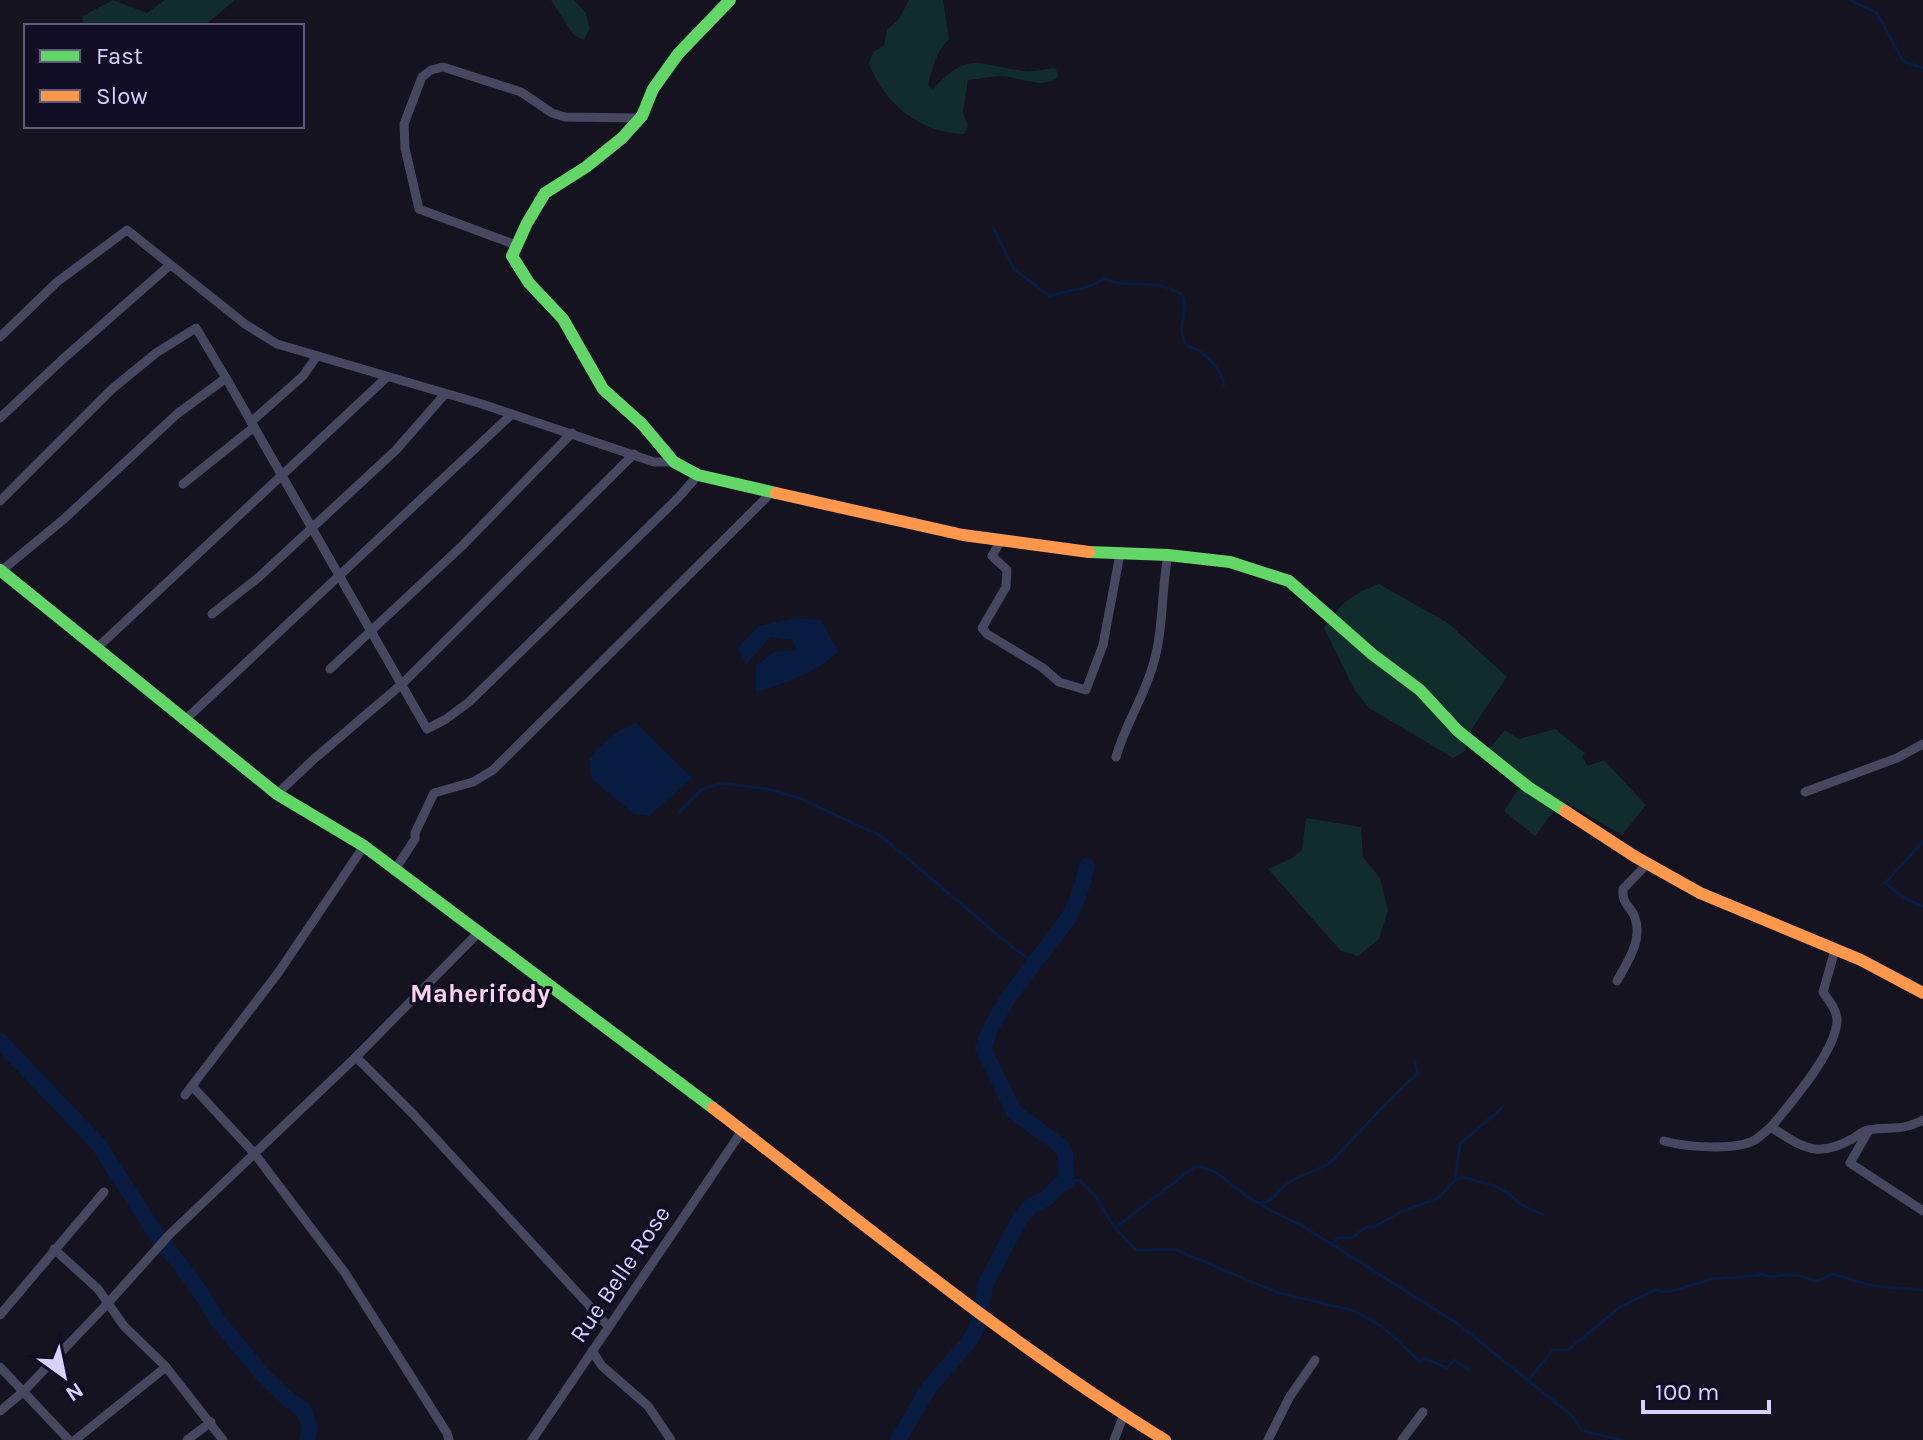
<svg xmlns="http://www.w3.org/2000/svg" width="1923" height="1440" viewBox="0 0 1923 1440" font-family="Karla,sans-serif">
<style>
.green{fill:#112c2d}
.water{fill:#081c42}
.lines{fill:none;stroke-linecap:round;stroke-linejoin:round}
.stream{stroke:#081c42;stroke-width:3}
.river{stroke:#081c42;stroke-width:16}
.street{stroke:#484760;stroke-width:9}
.fast{stroke:#63d668;stroke-width:12}
.slow{stroke:#ff974d;stroke-width:12}
.labels{text-anchor:middle;dominant-baseline:central;stroke-width:6;stroke-linejoin:round;paint-order:stroke}
.street-label{font-size:24px;fill:#d7d1ff;stroke:#110d25}
.neighbourhood-label{font-size:26px;font-weight:bold;fill:#ffd3ef;stroke:#110d25}
</style>
<rect width="100%" height="100%" fill="#14131f"/>
<g class="green">
<path d="M113,0L147,13L165,0H235L204,26H83V16Z"/>
<path d="M551,0H574L586,13L590,29L583,40L573,34Z"/>
<path d="M909,0H943L949,39C936,51 933,67 928,85L933,89C970,50 976,65 1024,71C1034,72 1045,69 1055,68L1059,76C1042,91 1022,77 1002,76C991,76 979,79 968,80L963,113L968,126L964,134C920,133 885,104 869,64L873,52L884,45L887,30L899,19Z"/>
<path d="M1379,584L1448,623L1507,677L1471,730L1465,751L1453,758L1369,708L1355,691L1324,628C1340,603 1352,594 1379,584Z"/>
<path d="M1555,729L1585,753L1582,756L1588,766L1604,760L1646,805L1622,835L1562,800L1535,836L1504,811L1519,788L1483,756L1505,730L1519,739Z"/>
<path d="M1306,818L1361,827L1363,857L1380,878L1388,910L1379,939L1358,956L1341,951L1268,869L1292,858L1302,850Z"/>
</g>
<g class="water">
<path d="M795,618L821,620L838,652C814,674 787,682 756,692V665L774,652L796,650L793,640L770,637L746,665L738,648L758,626Z"/>
<path d="M636,723L692,778L649,816L634,814L592,779L589,759C603,744 615,730 636,723Z"/>
</g>
<g class="lines">
<g class="stream">
<path d="M1850,0L1877,13L1903,61L1923,68"/>
<path d="M994,229L1014,269L1049,296L1090,286L1105,279C1129,290 1153,276 1182,295C1189,312 1175,328 1187,346C1204,350 1221,368 1224,385"/>
<path d="M679,812L701,790L722,783L767,789L799,798L881,836L1012,947L1035,963"/>
<path d="M1923,842L1885,883L1904,898L1923,906"/>
<path d="M1455,1180L1460,1144L1502,1108"/>
<path d="M1067,1182L1079,1180L1095,1196L1115,1228L1194,1167C1213,1164 1230,1185 1244,1194C1262,1206 1282,1217 1301,1225L1458,1324L1571,1415L1582,1431L1622,1440"/>
<path d="M1261,1203C1274,1201 1276,1193 1285,1185C1299,1173 1322,1172 1335,1158C1362,1129 1388,1100 1418,1073L1415,1061"/>
<path d="M1115,1228L1136,1250L1174,1249L1276,1292L1355,1311L1384,1328L1420,1362L1424,1358L1447,1368L1454,1360L1469,1370"/>
<path d="M1331,1245L1338,1238H1352L1366,1227H1374L1402,1211L1438,1198L1455,1180L1463,1177L1495,1186L1508,1193L1520,1204L1543,1215"/>
<path d="M1529,1379L1553,1350H1568L1620,1307L1655,1290L1668,1292L1712,1279L1759,1275L1758,1273C1775,1280 1777,1274 1792,1275C1810,1275 1808,1288 1832,1274L1874,1286L1923,1290"/>
</g>
<g class="river">
<path d="M0,1041L99,1145L152,1228L197,1287L219,1322L263,1375L289,1400L303,1409L310,1428L307,1440"/>
<path d="M898,1440L928,1389L971,1339L977,1327L986,1283L1021,1217L1031,1206L1047,1198L1060,1184L1067,1182L1065,1153L1060,1145L1014,1112L983,1048C999,999 1040,960 1068,918C1078,902 1083,884 1087,866"/>
</g>
<g class="street">
<path d="M516,245L419,209L405,148L404,124L422,77L431,70L443,67L521,92L552,113L565,117L639,118"/>
<path d="M0,337L57,282L127,230L245,324L277,344L482,404L654,462H674"/>
<path d="M226,378L427,729L446,719L469,702L679,497L698,475"/>
<path d="M0,418L63,359L170,265"/>
<path d="M251,422L303,376L317,356"/>
<path d="M183,484L254,427"/>
<path d="M0,501L112,389L156,353L196,328L226,378L177,414L64,519L1,571"/>
<path d="M1001,540L992,556L1007,570L1006,587L982,628L987,634L1043,668L1059,682L1086,690L1103,645L1120,554"/>
<path d="M212,614L259,577L396,450L445,394"/>
<path d="M98,647L387,377"/>
<path d="M330,669L462,546L572,433"/>
<path d="M186,719L512,414"/>
<path d="M1116,757C1125,725 1144,697 1153,665C1164,629 1161,591 1168,555"/>
<path d="M1805,792L1897,758L1923,744"/>
<path d="M277,794L314,759L402,684L634,454"/>
<path d="M394,871L415,839V833L434,793L473,782L493,770L771,493"/>
<path d="M1835,950L1823,992C1828,1000 1837,1009 1837,1020C1837,1050 1790,1104 1771,1127C1802,1147 1816,1159 1852,1139C1858,1136 1861,1131 1868,1130C1891,1126 1900,1132 1923,1120"/>
<path d="M1617,981C1627,962 1643,941 1635,918C1631,905 1622,906 1623,889L1648,863"/>
<path d="M356,1057L413,1114L608,1326"/>
<path d="M192,1086L254,1153L345,1273L447,1433L449,1440"/>
<path d="M185,1095L278,973L364,846"/>
<path d="M1869,1130L1850,1163L1923,1211"/>
<path d="M1664,1141C1686,1147 1735,1151 1755,1140C1761,1136 1766,1131 1771,1127"/>
<path d="M54,1249L98,1289L124,1326L166,1367L223,1440"/>
<path d="M0,1315L104,1192"/>
<path d="M592,1351L602,1366L648,1406L671,1440"/>
<path d="M0,1367L69,1440"/>
<path d="M0,1411L23,1392L108,1303L170,1234L356,1057L479,932"/>
<path d="M75,1440L166,1367"/>
<path d="M187,1440L211,1422"/>
<path d="M532,1440L742,1131"/>
<path d="M1114,1440L1124,1415"/>
<path d="M1268,1440L1289,1398L1315,1360"/>
<path d="M1402,1440L1423,1412"/>
</g>
<g class="fast">
<path d="M730,0L678,54L653,89L642,116L622,138L586,167L545,193L527,223L512,256L529,283L563,319L603,389L642,424L674,462L698,475L776,493"/>
<path d="M1089,552L1168,555L1230,562L1289,581L1372,654L1420,690L1458,731L1528,787L1565,811"/>
<path d="M0,570L277,794L364,846L713,1108"/>
</g>
<g class="slow">
<path d="M776,493L963,535L1089,552"/>
<path d="M1565,811L1634,856L1700,893L1861,960L1923,993"/>
<path d="M713,1108C861,1221 1006,1342 1165,1440"/>
</g>
</g>
<g class="labels">
<g class="street-label">
<text transform="translate(620 1274) rotate(-56)">Rue Belle Rose</text>
</g>
<g class="neighbourhood-label">
<text x="480" y="993">Maherifody</text>
</g>
</g>
<rect x="24" y="24" width="280" height="104" fill="#110d25" stroke="#605b7c" stroke-width="2"/>
<rect x="40" y="50" width="40" height="12" fill="#63d668" stroke="#605b7c" stroke-width="2"/>
<text x="96" y="64" font-size="24" fill="#d7d1ff">Fast</text>
<rect x="40" y="90" width="40" height="12" fill="#ff974d" stroke="#605b7c" stroke-width="2"/>
<text x="96" y="104" font-size="24" fill="#d7d1ff">Slow</text>
<g transform="translate(64 1376) rotate(147)" stroke="#110d25" stroke-width="6" paint-order="stroke">
<path d="M0-6L14 30L0 20L-14 30Z" fill="#d7d1ff"/>
<text y="-12" font-size="22" font-weight="bold" text-anchor="middle" fill="#d7d1ff">N</text>
</g>
<path d="M1643 1400v12h126v-12" fill="none" stroke="#d7d1ff" stroke-width="4"/>
<text x="1655" y="1400" font-size="24" fill="#d7d1ff" stroke="#110d25" stroke-width="6" paint-order="stroke">100 m</text>
</svg>
